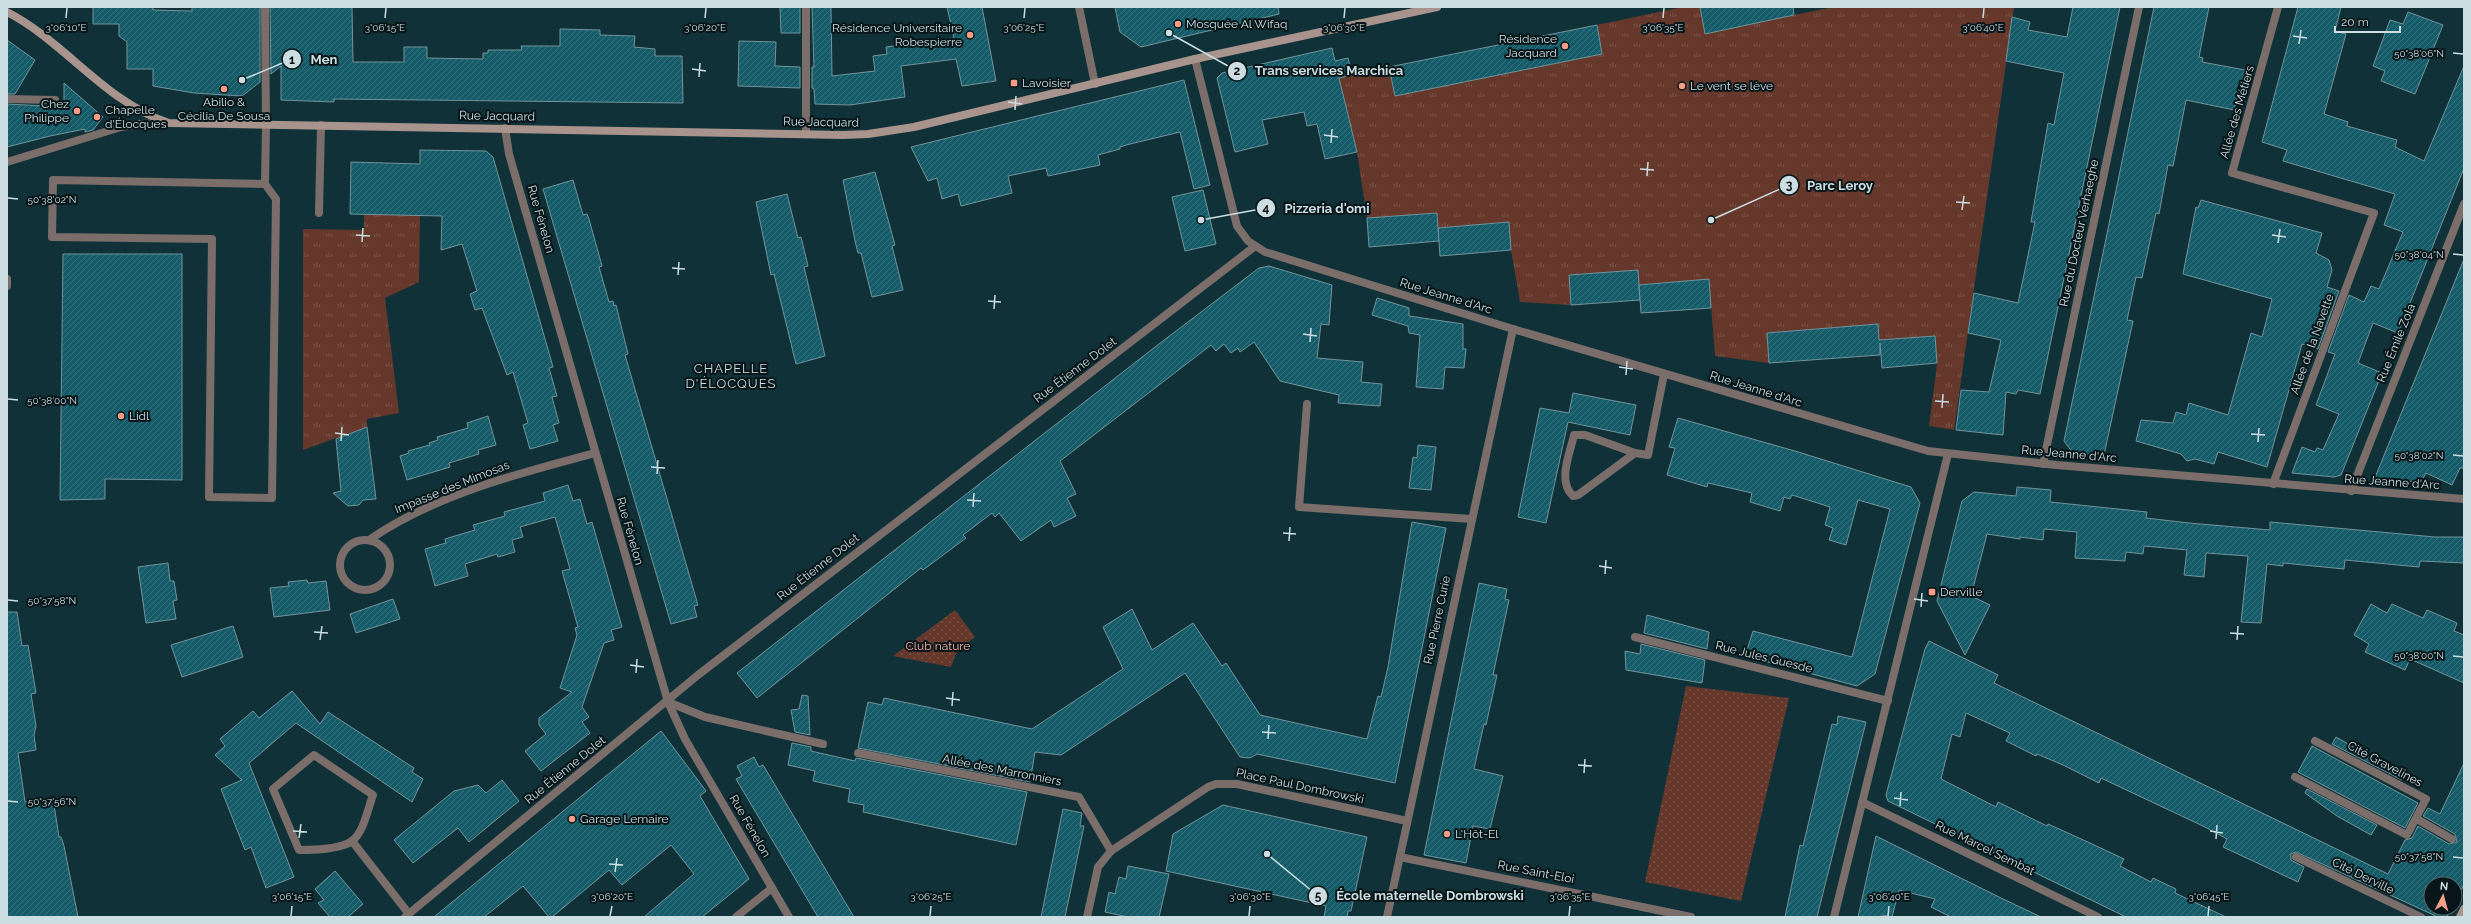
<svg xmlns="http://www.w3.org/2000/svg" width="2471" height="924" viewBox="0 0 2471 924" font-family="Raleway,sans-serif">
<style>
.park{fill:url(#park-tufts)}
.garden{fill:url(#garden-dots)}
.building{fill:url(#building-hatch);stroke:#72949c}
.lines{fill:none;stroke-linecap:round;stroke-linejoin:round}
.lane{stroke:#7b6e6a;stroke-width:8}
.street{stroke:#7b6e6a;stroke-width:8}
.secondary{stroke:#a9938d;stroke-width:8}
.ticks{fill:none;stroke:#ccdee2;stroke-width:1.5}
.poi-dot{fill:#f49e88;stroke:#091619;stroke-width:1.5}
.labels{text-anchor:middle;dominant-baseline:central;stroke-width:4;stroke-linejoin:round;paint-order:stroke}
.poi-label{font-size:12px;fill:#ccdee2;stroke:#091619;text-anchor:start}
.street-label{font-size:12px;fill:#ccdee2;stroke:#091619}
.park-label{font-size:12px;fill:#fbb09c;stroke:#091619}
.neighbourhood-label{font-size:13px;letter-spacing:1px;fill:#ccdee2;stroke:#091619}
.ticks-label{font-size:10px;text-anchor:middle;fill:#ccdee2;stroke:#091619;stroke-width:4;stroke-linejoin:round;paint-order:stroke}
.leader{fill:none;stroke:#ccdee2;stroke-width:1.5}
.callout-dot{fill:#ccdee2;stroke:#091619;stroke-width:1.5}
.mark-label{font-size:12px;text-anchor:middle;font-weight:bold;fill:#111}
.callout-label{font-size:13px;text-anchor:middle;font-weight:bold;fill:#ccdee2;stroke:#091619;stroke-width:4;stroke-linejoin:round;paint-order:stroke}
</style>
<defs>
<pattern id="park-tufts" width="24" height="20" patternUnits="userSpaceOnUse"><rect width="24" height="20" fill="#66382c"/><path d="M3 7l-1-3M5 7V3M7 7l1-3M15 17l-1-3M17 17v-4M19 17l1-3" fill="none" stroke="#7b544a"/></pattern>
<pattern id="garden-dots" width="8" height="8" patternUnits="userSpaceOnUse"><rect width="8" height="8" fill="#66382c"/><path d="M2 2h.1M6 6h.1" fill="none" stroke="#7b544a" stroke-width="1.8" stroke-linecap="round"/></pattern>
<pattern id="building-hatch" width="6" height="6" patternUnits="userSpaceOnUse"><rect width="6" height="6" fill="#155b68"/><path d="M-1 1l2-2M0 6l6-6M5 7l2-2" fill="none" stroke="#36727d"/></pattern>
</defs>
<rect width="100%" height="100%" fill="#0f3137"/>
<g class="park">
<path d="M1683,7H1700L1705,33L1834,7H2014L1954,430L1929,426L1937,364L1935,336L1879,340L1878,324L1767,333L1769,363L1715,356L1709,279L1639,285L1638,270L1569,275L1571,305L1520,302L1511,250L1508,222L1438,228L1437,213L1367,218L1357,152L1339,78L1389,67L1395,95L1602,54L1597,25Z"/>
<path d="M364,214L420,215L419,282L385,298L399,413L367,419V427L303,450V229L364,230Z"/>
</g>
<g class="garden">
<path d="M955,610L975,637L957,651L951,667L893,656Z"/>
<path d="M1686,686L1789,698L1741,901L1645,882Z"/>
</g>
<g class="building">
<path d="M93,7H153V10L192,11V7H260V82L242,96L194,93L153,86V69H127V42L119,36V24H93Z"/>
<path d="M270,7H352L353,62H404V47H427V58L483,59V53H488V50H522L521,46H560V29L600,30V35L635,36L634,47L655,49V56H682L683,103L334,99V102L281,100V66L271,74Z"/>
<path d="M780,7H800V33H781Z"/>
<path d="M812,7H831L832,76L875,71L873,56L887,54L886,47L954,38L947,7H982L996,81L962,86L956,59L901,66L905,97L850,105L815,104L814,89L812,88V67H814Z"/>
<path d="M1115,7H1278L1279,14L1141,47L1120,32Z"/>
<path d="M1700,7H1793L1794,15L1705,34Z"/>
<path d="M2073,7H2120L2040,394L2018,390L2016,394L2006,392L2003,435L1956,430L1961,390L1989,392L2001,340L1968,333L1974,293L2018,303L2035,222H2031L2048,123L2054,125L2064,73L2006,61L2012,17L2030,22L2028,30L2067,37Z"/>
<path d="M2154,7H2209L2199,57L2203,58L2202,62L2245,70L2234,110L2186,100L2173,166L2168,165L2159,214L2156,213L2142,278L2136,277L2127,320L2133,321L2104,455L2073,453L2064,441Z"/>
<path d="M2298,7H2341L2335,31L2346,34L2324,114L2348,122L2347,126L2397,140L2395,147L2424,161L2464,66V168L2398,333L2373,323L2358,363L2382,373L2341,475L2334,477L2292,473L2302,447L2315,452L2317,448L2323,450L2339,414L2316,405L2335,354L2328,352L2349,295L2364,302L2371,286L2379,289L2403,232L2384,225L2395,194L2283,161L2287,150L2262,142Z"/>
<path d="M2408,12L2443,25L2415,94L2381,81L2385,71L2373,66L2390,20L2403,24Z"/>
<path d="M1597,25L1602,54L1395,96L1389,67Z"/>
<path d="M7,40L35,60L15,94H7Z"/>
<path d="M739,41L776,42L775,66L800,67V88L738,86Z"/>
<path d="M1332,48L1335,61L1348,58L1352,75L1339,78L1357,152L1325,159L1317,124L1307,126L1304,112L1262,120L1268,144L1235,152L1217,78L1222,73Z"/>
<path d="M1184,80L1210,185L1194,189L1180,132L1126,145L1120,147V149L1098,155L1100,165L1048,176L1046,168L1008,176L1012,193L961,206L958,194L942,199L937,178L928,181L911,147Z"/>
<path d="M64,83L103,117L93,130L85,132V129L50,136L7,147V104L64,107Z"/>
<path d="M420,150L486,151L493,157L553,367L549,368L557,396L552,397L559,423L553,425L558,441L530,449L523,425L528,423L513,372L507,375L482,308L475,310L470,294L477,291L462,244L441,250L442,216L350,214L351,162L420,164Z"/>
<path d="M875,172L895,245L892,246L903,290L872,297L861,253H858L855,241L843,180Z"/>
<path d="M573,180L583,215L587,214L589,219L602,266L599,267L609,302L613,301L614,306L616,305L628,354L625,355L698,605L694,606L697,617L671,624L543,189Z"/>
<path d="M1203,190L1216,244L1185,251L1172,197Z"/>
<path d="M787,194L798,238L801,237L808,266L804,267L825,356L796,364L774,274L771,275L756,202Z"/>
<path d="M2201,200L2322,233L2316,253L2329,260L2332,270L2327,287L2339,291L2318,349L2302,344L2267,467L2218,452L2214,464L2195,459L2187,461L2181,454L2136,441L2141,420L2173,423L2176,412L2186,415L2189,403L2228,415L2251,333L2262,337L2272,299L2183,274L2196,207L2198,208Z"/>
<path d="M1437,213L1439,241L1369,247L1367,218Z"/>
<path d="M1509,222L1511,250L1440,256L1438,228Z"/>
<path d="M63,254H182V480L105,479V499L60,500Z"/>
<path d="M2464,259V468H2460L2452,485L2426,473L2421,482L2374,480Z"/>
<path d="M1269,266L1332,285L1329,325L1321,324L1317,358L1363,362L1361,382L1382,384L1380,406L1338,403L1339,395L1280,381L1254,342L1240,352L1238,348L1231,353L1224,344L1216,351L1211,345L1060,461L1076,494L1067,498L1076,516L1054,527L1051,520L1021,541L999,513L995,517L992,513L963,535L966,538L923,570L921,568L757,698L737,673L1155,347L1259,268Z"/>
<path d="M1638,270L1640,300L1571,305L1569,275Z"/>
<path d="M1709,279L1711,308L1641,313L1639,285Z"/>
<path d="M1377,298L1409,308V316L1463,324V349H1466L1464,368L1445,367L1443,389L1416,387L1420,335L1409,333L1408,326L1372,315Z"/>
<path d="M1878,324L1879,340L1935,336L1937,363L1882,368L1880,343V355L1769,363L1767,333Z"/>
<path d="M1573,393L1636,405L1630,435L1568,422L1546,523L1518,517L1540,408L1569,413Z"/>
<path d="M488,416L496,445L478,450L479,454L449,463L450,467L407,480L400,456L409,453L408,451L430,445L429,443L438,440L437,437L468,428L467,423Z"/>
<path d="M1678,418L1795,451L1911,487L1920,503L1875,674L1857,686L1745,656L1753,631L1852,657L1890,509L1858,500L1846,545L1829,540L1833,528L1825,525L1830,507L1792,495L1790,499L1784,497L1780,511L1750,502L1752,493L1708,483L1707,487L1667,475L1675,448L1669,447Z"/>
<path d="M367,427L376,499L363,500L359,505L348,506L333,493L341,491L336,439Z"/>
<path d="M1418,445L1436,447L1431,490L1409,488L1413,457L1417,458Z"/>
<path d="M568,485L573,501L580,499L587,524L592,522L622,627L611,630L614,640L604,643L582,707L589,717L582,722L590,733L541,771L525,751L546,734L539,725V718L572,692L560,688L577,635L575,628L578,627L562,571L570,569L555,517L520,527L523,537L512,540L515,552L498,557L497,554L465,564L468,576L435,586L425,549L446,543L445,539L475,530L473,525L505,516L504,512L545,501L543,493Z"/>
<path d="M2017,487L2051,490L2050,502L2147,512L2146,518L2189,523L2270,530V522L2435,537H2464V563L2420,561L2419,567L2345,560L2344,569L2283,563V566L2267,564L2261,623L2241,622L2248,556L2206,553L2204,577L2184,575L2187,550L2144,546L2143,554L2126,552L2125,561L2075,558L2077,532L2044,529L2043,540L2020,537V539L1987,534L1971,596L1990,605L1965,655L1937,601L1962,501L1974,492L2016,496Z"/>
<path d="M1412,522L1446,528L1395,783L1257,754L1250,758L1240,757L1185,673L1061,755L1035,752L1030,782L858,748L868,702L882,705L884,698L1032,729L1123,669L1103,627L1132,609L1152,650L1193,623L1222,666L1226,663L1260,715L1367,739L1378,696L1381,697L1388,667Z"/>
<path d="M168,563L170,581H174L177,600L173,601L176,619L146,623L138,567Z"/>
<path d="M307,580L308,583L326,581L330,610L274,617L270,588L289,586L288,582Z"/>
<path d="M1479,583L1507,589L1505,599L1509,600L1493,675H1497L1486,725L1484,724L1474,769L1503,776L1490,829L1473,826L1466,863L1424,855Z"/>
<path d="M393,599L400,619L356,633L350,614Z"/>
<path d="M2371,604L2387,613L2392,604L2423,618L2427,610L2457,623L2454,631L2464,635V683L2410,659L2405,670L2365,652L2369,644L2354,635Z"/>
<path d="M7,612H17L22,646L28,645L36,693L31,694L36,726L34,735L36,750L18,753L25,802L53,798L59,837H61L64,846L78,917H7Z"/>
<path d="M1647,615L1709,632L1707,649L1644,633Z"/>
<path d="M233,626L243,657L182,677L171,645Z"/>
<path d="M1929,641L1998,675L1994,683L2388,874L2405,840L2412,838L2418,826L2449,844L2457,842L2455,834L2423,816L2428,808L2440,814L2464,763V885L2455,901V884H2431V908H2451L2447,917H2438L2296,852L2291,854V860L2304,867L2298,882L2223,847L2227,839L2205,827L2101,778L2099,783L2063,765L2037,754L2036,756L2006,741L2010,733L1966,713L1960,737L1952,734L1941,779L1996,807L1998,802L2047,826L2048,824L2090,843L2124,859L2120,866L2151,882L2153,878L2176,889L2175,893L2226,917H2126L1888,801L1886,795L1925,649Z"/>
<path d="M1641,644L1705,660L1702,683L1626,670L1625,651L1640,654Z"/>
<path d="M292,691L320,724L328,712L414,768L412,772L423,779L412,802L296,723L249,763L294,877L266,888L251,847L245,850L221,789L242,780L215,755L225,746L220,739L253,711L259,718Z"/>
<path d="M802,695L808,696L810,735L795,732L791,710L799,709Z"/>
<path d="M1838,716L1866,722L1822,897L1817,917H1785L1800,845L1803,846L1832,724L1837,725Z"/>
<path d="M661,731L706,791L700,796L749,879L702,917H644L694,874L671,845L622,885L609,870L552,917H549L523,886L484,917H434Z"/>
<path d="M2336,737L2355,748L2353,751L2372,757L2404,777L2402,780L2332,744Z"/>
<path d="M792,743L811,747V751L855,761L856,758L1027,792L1016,845L863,812L864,805L848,802L850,789L813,781L815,771L788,765Z"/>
<path d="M2312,746L2418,803L2405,828L2298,772Z"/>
<path d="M754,757L759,767L763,765L854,917H818L736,779L742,776L737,766Z"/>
<path d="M502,780L519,801L469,842L458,828L413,863L394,840L454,791L478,785L486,793Z"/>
<path d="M2307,789L2377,825L2371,835L2337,816L2305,793Z"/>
<path d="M1223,805L1367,837L1351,911H1348L1347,917H1324L1326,906L1166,871L1173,834Z"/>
<path d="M1063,809L1082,813L1080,826H1084L1065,917H1041Z"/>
<path d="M1876,836L1999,897L2041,917H1951L1931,907L1935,899L1899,890L1892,917L1883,915V917H1858Z"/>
<path d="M1128,866L1169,874L1159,917H1128L1105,912L1109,892L1115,894L1119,877L1126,879Z"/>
<path d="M335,871L363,904L348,917H330L318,903L324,900L315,889Z"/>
</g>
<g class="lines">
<g class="lane">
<path d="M806,7V134"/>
<path d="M7,99L55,100"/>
<path d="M265,184L276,199L272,498L209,497L212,239L52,237L53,180L265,184L266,125"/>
<path d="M319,213L321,125"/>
<path d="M7,279V286"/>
<path d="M1307,404L1299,507L1471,519"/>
<path d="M668,702L705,717L823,744"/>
<path d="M2295,777L2407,835L2426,799L2315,741"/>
<path d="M2417,819L2452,839"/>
</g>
<g class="street">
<path d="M265,7L266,125"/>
<path d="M1079,7L1095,84"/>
<path d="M1195,59L1237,226L1248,241L1265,252L1513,329L1928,451L2056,465L2464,499"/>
<path d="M505,128L509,154L668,702L685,739L789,917"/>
<path d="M7,162L121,127L139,124L168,123"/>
<path d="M1635,453L1585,435H1574C1570,453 1557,482 1573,496L1578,495L1635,453L1648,455L1664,374"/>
<path d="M2043,464L2139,7"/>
<path d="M2273,484L2374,213L2232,173L2278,7"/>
<path d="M2351,491L2464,204"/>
<path d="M369,540C434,495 519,473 595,453"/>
<circle cx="365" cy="565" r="25"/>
<path d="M1635,637L1888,701"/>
<path d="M858,753L1079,797L1111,851"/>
<path d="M314,755L373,795C368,808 364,832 352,841C341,849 313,850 299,850L273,789Z"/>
<path d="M1862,802L2098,917"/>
<path d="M352,841L409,914"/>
<path d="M1400,857L1691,917"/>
<path d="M2296,857L2421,917"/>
<path d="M405,917L698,675L1254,247"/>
<path d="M736,917L772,888"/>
<path d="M1087,917L1098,867L1111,851L1208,787L1216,784H1237L1407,821"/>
<path d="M1387,917L1513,329"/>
<path d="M1834,917L1948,454"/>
</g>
<g class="secondary">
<path d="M7,12C64,41 106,103 169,123L843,135L868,134L914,127L1195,59L1437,7"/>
<path d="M2460,917L2464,909"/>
</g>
</g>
<path class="ticks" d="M66,18L67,8M385,18L386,8M705,18L706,8M1024,18L1025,8M1344,18L1345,8M1663,18L1664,8M1983,18L1984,8M2293,36L2307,38M2299,44L2301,30M2453,53L2463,54M692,69L706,71M699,77L700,63M1008,102L1022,104M1015,110L1016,96M1324,135L1338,137M1331,143L1332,129M1640,169L1654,170M1647,176L1648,162M8,198L18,199M1956,202L1970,203M1962,210L1964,196M356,235L370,236M2272,235L2286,237M362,242L363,228M2278,243L2280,229M2453,254L2463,255M672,268L685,269M678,275L679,262M988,301L1001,302M994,309L995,295M1303,334L1317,336M1310,342L1311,328M1619,367L1633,369M1626,375L1627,361M8,399L18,400M1935,401L1949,402M1942,408L1943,394M335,433L349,435M2251,434L2265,435M341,441L342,427M2258,442L2259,428M2453,455L2463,456M651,467L665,468M657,474L658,460M967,500L981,501M973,507L974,493M1283,533L1296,534M1289,541L1290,527M1599,566L1612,568M1605,574L1606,560M1914,599L1928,601M8,600L18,601M1921,607L1922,593M314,632L328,633M2230,633L2244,634M320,640L322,626M2237,640L2238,626M2453,656L2463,657M630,665L644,667M636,673L637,659M946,698L960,700M952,706L953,692M1262,732L1276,733M1268,739L1269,725M1578,765L1592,766M1584,773L1585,759M1894,798L1908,800M8,801L18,802M1900,806L1901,792M293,831L307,832M2210,831L2223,833M299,838L301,824M2216,839L2217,825M2453,857L2463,858M609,864L623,865M615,872L617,858M291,916L292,906M610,916L612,906M930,916L931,906M1249,916L1250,906M1569,916L1570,906M1888,916L1889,906M2208,916L2209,906"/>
<g class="poi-dot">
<circle cx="1178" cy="24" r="4"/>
<circle cx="970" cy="35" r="4"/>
<circle cx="1565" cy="46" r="4"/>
<rect x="1010" y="79" width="8" height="8" rx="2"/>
<circle cx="1682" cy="86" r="4"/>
<circle cx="224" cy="89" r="4"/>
<circle cx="77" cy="111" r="4"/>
<circle cx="97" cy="117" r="4"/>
<circle cx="121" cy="416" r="4"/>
<rect x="1928" y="588" width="8" height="8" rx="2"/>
<circle cx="572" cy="819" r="4"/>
<circle cx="1447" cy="834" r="4"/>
</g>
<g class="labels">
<g class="poi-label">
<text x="1186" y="24">Mosquée Al Wifaq</text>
<text x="962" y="28" text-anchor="end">Résidence Universitaire<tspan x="962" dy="14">Robespierre</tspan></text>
<text x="1557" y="39" text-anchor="end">Résidence<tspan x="1557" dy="14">Jacquard</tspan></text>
<text x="1022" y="83">Lavoisier</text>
<text x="1690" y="86">Le vent se lève</text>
<text x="224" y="102" text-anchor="middle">Abilio &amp;<tspan x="224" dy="14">Cécilia De Sousa</tspan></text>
<text x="69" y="104" text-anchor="end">Chez<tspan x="69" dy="14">Philippe</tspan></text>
<text x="105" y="110">Chapelle<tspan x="105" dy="14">d'Élocques</tspan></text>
<text x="129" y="416">Lidl</text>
<text x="1940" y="592">Derville</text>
<text x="580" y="819">Garage Lemaire</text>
<text x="1455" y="834">L'Hôt-El</text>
</g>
<g class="street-label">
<text transform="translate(2237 112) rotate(-74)">Allée des Métiers</text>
<text transform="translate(497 116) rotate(1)">Rue Jacquard</text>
<text transform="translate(821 122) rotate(1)">Rue Jacquard</text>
<text transform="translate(541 219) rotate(74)">Rue Fénelon</text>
<text transform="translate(2079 233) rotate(-78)">Rue du Docteur Verhaeghe</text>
<text transform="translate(1446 296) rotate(17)">Rue Jeanne d'Arc</text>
<text transform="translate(2396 343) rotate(-68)">Rue Émile Zola</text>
<text transform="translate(2312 344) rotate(-70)">Allée de la Navette</text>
<text transform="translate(1075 370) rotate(-37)">Rue Étienne Dolet</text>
<text transform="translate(1756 389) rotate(17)">Rue Jeanne d'Arc</text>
<text transform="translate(2069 454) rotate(5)">Rue Jeanne d'Arc</text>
<text transform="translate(2392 482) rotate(4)">Rue Jeanne d'Arc</text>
<text transform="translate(452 487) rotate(-22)">Impasse des Mimosas</text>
<text transform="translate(630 531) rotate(74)">Rue Fénelon</text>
<text transform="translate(818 567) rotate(-38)">Rue Étienne Dolet</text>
<text transform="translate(1437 620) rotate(-78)">Rue Pierre Curie</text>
<text transform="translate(1764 657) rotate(14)">Rue Jules Guesde</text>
<text transform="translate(2385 764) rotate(28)">Cité Gravelines</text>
<text transform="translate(565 770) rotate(-39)">Rue Étienne Dolet</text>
<text transform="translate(1002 770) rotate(11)">Allée des Marronniers</text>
<text transform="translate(1300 786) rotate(12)">Place Paul Dombrowski</text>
<text transform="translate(750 826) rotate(60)">Rue Fénelon</text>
<text transform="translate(1985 848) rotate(26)">Rue Marcel Sembat</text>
<text transform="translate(1536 872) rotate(11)">Rue Saint-Eloi</text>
<text transform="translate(2363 876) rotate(26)">Cité Derville</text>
</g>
<g class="park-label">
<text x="938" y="646">Club nature</text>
</g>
<g class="neighbourhood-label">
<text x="731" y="368">CHAPELLE<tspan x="731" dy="15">D'ÉLOCQUES</tspan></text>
</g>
</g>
<g class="ticks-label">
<text x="66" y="31">3°06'10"E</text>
<text x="385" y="31">3°06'15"E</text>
<text x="705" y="31">3°06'20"E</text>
<text x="1024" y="31">3°06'25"E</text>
<text x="1344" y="31">3°06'30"E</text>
<text x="1663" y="31">3°06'35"E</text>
<text x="1983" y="31">3°06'40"E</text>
<text x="2419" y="57">50°38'06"N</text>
<text x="52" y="203">50°38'02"N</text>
<text x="2419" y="258">50°38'04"N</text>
<text x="52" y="404">50°38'00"N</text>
<text x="2419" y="459">50°38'02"N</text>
<text x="52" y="604">50°37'58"N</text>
<text x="2419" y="659">50°38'00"N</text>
<text x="52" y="805">50°37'56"N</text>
<text x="2419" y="860">50°37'58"N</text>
<text x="292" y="900">3°06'15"E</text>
<text x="612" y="900">3°06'20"E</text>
<text x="931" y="900">3°06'25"E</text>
<text x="1250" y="900">3°06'30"E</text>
<text x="1570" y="900">3°06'35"E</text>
<text x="1889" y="900">3°06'40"E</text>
<text x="2209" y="900">3°06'45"E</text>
</g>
<path class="leader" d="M242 80L292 59M1169 33L1237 71M1711 220L1789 185M1201 220L1266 208M1267 854L1318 896"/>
<g class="callout-dot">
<circle cx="242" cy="80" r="4"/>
<circle cx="1169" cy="33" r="4"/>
<circle cx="1711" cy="220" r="4"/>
<circle cx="1201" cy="220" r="4"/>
<circle cx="1267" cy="854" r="4"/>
<circle cx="292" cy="59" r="10"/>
<circle cx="1237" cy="71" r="10"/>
<circle cx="1789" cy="185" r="10"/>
<circle cx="1266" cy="208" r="10"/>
<circle cx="1318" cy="896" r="10"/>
</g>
<g class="mark-label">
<text x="292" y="64">1</text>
<text x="1237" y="75">2</text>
<text x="1789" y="189">3</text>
<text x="1266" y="212">4</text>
<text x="1318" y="900">5</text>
</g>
<g class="callout-label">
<text x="324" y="64">Men</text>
<text x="1329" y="75">Trans services Marchica</text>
<text x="1840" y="190">Parc Leroy</text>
<text x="1327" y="213">Pizzeria d'omi</text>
<text x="1430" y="900">École maternelle Dombrowski</text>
</g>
<rect width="2471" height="924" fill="none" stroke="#ccdee2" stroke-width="16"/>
<g transform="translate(2443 896) rotate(6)"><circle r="19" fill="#091619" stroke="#576669"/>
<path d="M0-3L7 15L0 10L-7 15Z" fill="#f49e88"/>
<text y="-6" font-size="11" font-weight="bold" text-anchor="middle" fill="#ccdee2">N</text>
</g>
<path d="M2335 26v6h65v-6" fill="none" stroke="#ccdee2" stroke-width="2"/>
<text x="2341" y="26" font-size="12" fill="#ccdee2" stroke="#091619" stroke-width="3" paint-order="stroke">20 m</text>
</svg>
